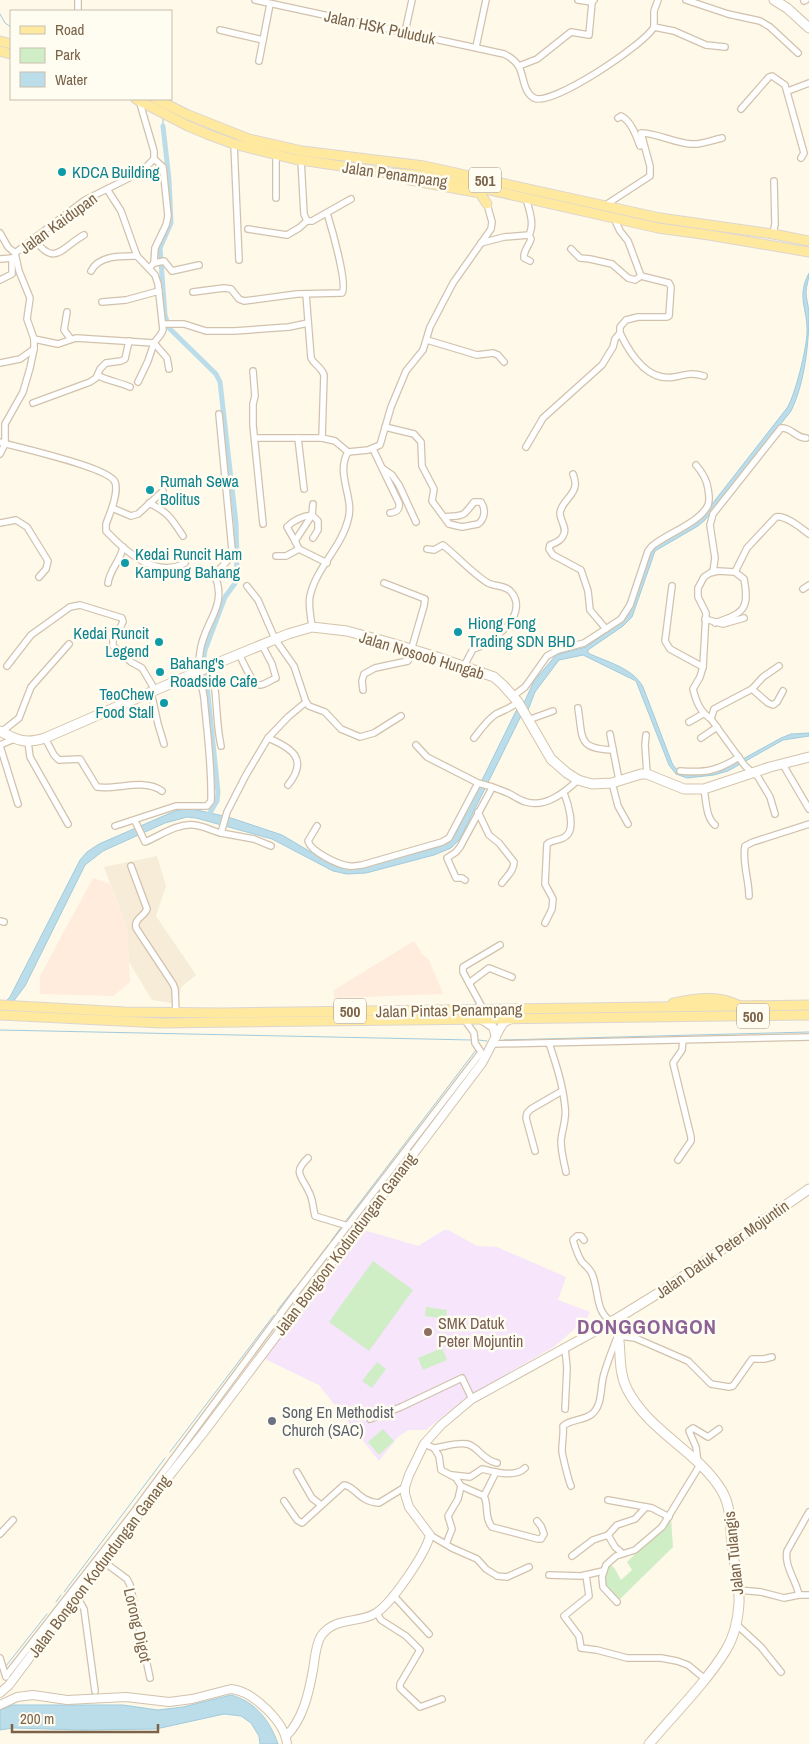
<svg xmlns="http://www.w3.org/2000/svg" width="809" height="1744" viewBox="0 0 809 1744" font-family="'Archivo Narrow',sans-serif">
<style>
.residential{fill:#f6ecd7}
.commercial{fill:#ffecdd}
.education{fill:#f6e5fb}
.green{fill:#d0eec6}
.water{fill:#bbddea;stroke:#a1cbdd}
.lines{fill:none;stroke-linecap:round;stroke-linejoin:round}
.stream{stroke:#a1cbdd;stroke-width:1}
.canal{stroke:#bbddea;stroke-width:5}
.minor-casing{stroke:#d2c2ad;stroke-width:8}
.tertiary-casing{stroke:#d2c2ad;stroke-width:10}
.secondary-casing{stroke:#d5c4ab;stroke-width:11}
.primary-casing{stroke:#ddd6d0;stroke-width:11}
.minor{stroke:#fff;stroke-width:5.5}
.tertiary{stroke:#fff;stroke-width:8}
.secondary{stroke:#fff;stroke-width:9}
.primary{stroke:#ffe99f;stroke-width:9}
.culture-dot{fill:#0f9aa8;stroke:#fffcf1;stroke-width:2}
.education-dot{fill:#8d6e63;stroke:#fffcf1;stroke-width:2}
.worship-dot{fill:#6b7280;stroke:#fffcf1;stroke-width:2}
.labels{text-anchor:middle;dominant-baseline:central;stroke-width:5;stroke-linejoin:round;paint-order:stroke}
.shield{fill:#fffcf1;stroke:#a3917c;stroke-width:1}
.shield-label{font-size:15px;font-weight:bold;fill:#7b634a}
.street-label{font-size:16px;fill:#7b634a;stroke:#fffcf1}
.culture-label{font-size:16px;fill:#0d838f;stroke:#fffcf1;text-anchor:start}
.education-label{font-size:16px;fill:#785e54;stroke:#fffcf1;text-anchor:start}
.worship-label{font-size:16px;fill:#5b616d;stroke:#fffcf1;text-anchor:start}
.district-label{font-size:21px;font-weight:bold;letter-spacing:1px;fill:#8c6297;stroke:#fffcf1}
</style>
<rect width="100%" height="100%" fill="#fef9e9"/>
<path class="residential" d="M157,856L166,886L156,916L196,975L181,987L178,1004L152,1000L129,962L127,927L104,867Z"/>
<g class="commercial">
<path d="M93,878L110,884L127,927L130,982L113,996L40,994V976Z"/>
<path d="M414,941L423,955L429,960L443,994L334,998V990Z"/>
</g>
<path class="education" d="M364,1230L418,1246L444,1230H448L477,1246L497,1247L566,1277L558,1300L590,1312L587,1318L555,1346L467,1397L426,1430H408L398,1437L379,1461L319,1385L265,1359Z"/>
<g class="green">
<path d="M373,1261L413,1290L369,1351L329,1322Z"/>
<path d="M426,1307L447,1310L446,1319L425,1316Z"/>
<path d="M442,1348L447,1360L423,1370L418,1358Z"/>
<path d="M377,1362L386,1369L372,1388L362,1381Z"/>
<path d="M383,1429L394,1441L379,1455L368,1442Z"/>
<path d="M671,1518L673,1547L618,1601C603,1588 602,1582 609,1563L615,1569L621,1580L632,1570L627,1562Z"/>
</g>
<g class="water">
<path d="M809,273C809,280 806,286 806,292C806,298 808,305 809,311C809,343 805,382 791,411L705,520L698,526L655,551L632,617L623,626L588,650V653C607,662 633,668 643,687L672,763C676,770 680,773 688,775L721,771L781,738L791,734L809,733V736L783,740L728,771L714,775L687,778L676,774L669,765L636,681L583,655L559,660L535,692L528,710H526L520,718L460,839L451,848L434,855L366,873L347,874L333,871L272,839L196,818L187,817L165,823L103,851L85,865L25,986L0,1019V1007L10,997L80,860L87,852L99,844L175,811L188,808L228,817L282,835L331,864L342,868L363,867L438,847L449,842L458,829L516,711L523,705L534,681L556,655L586,647L625,619L631,609L652,549L702,517L787,408C795,396 807,347 807,333C808,308 796,298 809,273Z"/>
<path d="M231,1695C256,1702 270,1721 278,1744H260L259,1736L251,1723L241,1716L224,1714L156,1729L82,1730L13,1728L0,1730V1710L13,1705H123L158,1710L183,1707Z"/>
</g>
<g class="lines">
<g class="stream">
<path d="M0,14L5,23L11,27"/>
<path d="M163,117V126"/>
<path d="M0,1030L472,1040"/>
<path d="M478,1040L487,1041"/>
<path d="M504,1040L809,1032"/>
<path d="M345,1222L476,1050"/>
<path d="M331,1241L342,1226"/>
<path d="M298,1285L328,1245"/>
<path d="M277,1311L294,1289"/>
<path d="M170,1452L274,1315"/>
<path d="M64,1592L165,1458"/>
<path d="M56,1602L61,1595"/>
<path d="M6,1666L47,1614"/>
</g>
<path class="canal" d="M163,126L169,180L171,223L160,248L165,315L169,328L216,374L220,382L236,523L237,558L236,582L225,597L205,650L203,664L206,675L218,792L217,801L208,816"/>
<g class="minor-casing">
<g id="minor">
<path d="M78,0V11"/>
<path d="M255,0L504,54C510,57 516,61 519,67C524,76 523,92 534,98C551,107 644,45 654,27V11L658,0"/>
<path d="M578,0L592,2"/>
<path d="M686,0L728,14L760,21L770,27L798,53"/>
<path d="M804,1L806,0"/>
<path d="M654,27L674,31L706,45L725,47"/>
<path d="M220,30L263,40"/>
<path d="M405,32L412,0"/>
<path d="M476,47L486,0"/>
<path d="M259,61L270,4"/>
<path d="M519,66L537,59L571,32L589,35L592,2L594,0"/>
<path d="M788,91L809,83"/>
<path d="M741,109L769,77L772,76L785,85L804,153L801,158"/>
<path d="M618,118L621,116C631,121 636,135 640,146"/>
<path d="M234,144L239,260"/>
<path d="M301,160L304,214L307,221"/>
<path d="M107,189L121,211L137,256L155,275L158,284L163,330L161,334L154,343L148,361L138,382"/>
<path d="M276,198V155"/>
<path d="M604,206L650,176V166L641,133C657,133 674,143 691,144C701,145 712,140 722,138"/>
<path d="M307,221H312L351,199"/>
<path d="M248,229L287,235L299,228L307,221"/>
<path d="M0,233L8,247L15,253"/>
<path d="M773,234L775,224L774,181"/>
<path d="M529,235L531,239C529,246 523,251 524,258L530,261"/>
<path d="M34,239C55,268 62,247 84,235"/>
<path d="M481,243L504,237L529,235C535,224 529,210 526,198"/>
<path d="M571,249L580,258L590,259L612,264L628,278L635,280L641,276"/>
<path d="M0,259L13,258"/>
<path d="M154,263L164,261L172,271L199,265"/>
<path d="M149,268L154,263L155,248L166,225L168,216L163,167L154,159"/>
<path d="M91,271C99,255 121,256 137,256"/>
<path d="M0,280L12,274V258"/>
<path d="M193,292L224,288L231,289L239,299L244,301L297,294L342,293C348,284 331,226 327,213"/>
<path d="M306,294L311,358C314,365 321,366 324,375L322,438"/>
<path d="M102,302L126,300L159,291"/>
<path d="M67,312L64,330L70,338"/>
<path d="M163,324H184L206,331H234L289,327L308,323"/>
<path d="M620,333C630,354 647,382 674,377C687,375 690,372 704,376"/>
<path d="M34,339L58,344L76,338L154,343L167,358L169,369"/>
<path d="M427,340L477,355L493,353L498,355L504,362"/>
<path d="M0,363L20,359L34,349"/>
<path d="M253,371L255,396L253,404V425L263,524"/>
<path d="M98,375C101,379 122,383 130,387"/>
<path d="M33,403L90,382L96,378L100,369L106,363L121,361L125,359L129,341"/>
<path d="M385,427L414,434L421,442L422,466L434,489L432,501L449,524L462,527L478,524C485,519 486,509 481,502H474C462,518 464,515 445,517"/>
<path d="M255,438H322L335,441L348,452"/>
<path d="M298,438L304,489"/>
<path d="M0,442C19,448 109,467 115,482C118,490 114,501 112,508L131,516L138,514L163,491"/>
<path d="M526,447L543,418L602,365L613,347L615,339L620,333V327L626,320L638,317H667L669,316L671,287L669,283L641,276L628,241L620,231L614,218"/>
<path d="M373,449L382,468L392,475L399,485L416,522"/>
<path d="M348,452L368,450L380,445L391,407L406,371L423,350L430,327L453,283L491,229L492,222L487,204"/>
<path d="M0,454L5,444V424L23,392L30,368L34,349V339L27,319L30,298L19,271L15,253L85,200L141,172L154,159V151L139,100"/>
<path d="M383,470L399,503C400,510 397,512 390,513"/>
<path d="M573,474C574,477 576,482 575,486C574,496 561,502 560,513C560,521 568,528 563,536C561,541 555,543 550,545L549,549L553,555L581,570L588,591L590,610L606,629"/>
<path d="M149,503C169,513 171,518 183,536"/>
<path d="M313,504L312,515L295,541L299,549L327,563"/>
<path d="M112,508L106,524V531C125,551 155,579 185,563"/>
<path d="M0,523L16,520L27,527L48,561L46,569L39,577"/>
<path d="M295,541L287,527C294,520 302,516 312,515L318,521V530L313,538"/>
<path d="M427,549L434,550L443,545C458,557 473,574 488,583C496,587 507,585 512,593C529,616 491,644 473,649L464,666"/>
<path d="M276,556H286L299,549"/>
<path d="M713,572L715,558L710,525L713,514L781,428C791,427 796,438 806,438"/>
<path d="M108,583C110,569 121,560 123,547"/>
<path d="M247,586L258,600L275,639L294,666L306,702L309,706L325,712L341,729L360,737L374,733L401,716"/>
<path d="M672,586L665,641L670,649L703,667"/>
<path d="M803,589L809,585"/>
<path d="M705,619L723,624L744,618"/>
<path d="M715,623C743,613 750,610 744,579L735,572"/>
<path d="M312,627C311,617 308,606 310,596C316,568 341,548 348,520C355,498 335,474 348,452"/>
<path d="M239,654C243,661 252,685 260,685C264,685 271,680 276,678L272,664L262,645"/>
<path d="M7,666L31,635L70,607L80,605L122,618L123,622L113,641V646L131,662L142,668L155,690"/>
<path d="M211,666C218,692 215,719 221,746"/>
<path d="M752,689L768,703L773,705L777,702L783,691"/>
<path d="M363,690L362,681L364,674L375,668L408,661L424,606L425,599L384,583"/>
<path d="M151,692L158,724L164,744"/>
<path d="M513,696L525,687L547,656L558,650L584,643L621,619L630,605L648,551L652,546C666,534 701,522 708,505C710,500 709,494 708,489C707,480 702,472 696,465"/>
<path d="M578,708C583,738 577,749 613,750"/>
<path d="M711,719L714,709L752,689L763,677L779,666"/>
<path d="M528,720L553,711"/>
<path d="M689,722L703,714"/>
<path d="M0,733L19,718L31,687L69,644"/>
<path d="M610,734L619,780"/>
<path d="M646,735L645,745L647,774"/>
<path d="M45,738L54,755L59,760L80,759L97,787C117,790 145,778 162,791"/>
<path d="M268,738C292,748 309,759 288,785"/>
<path d="M474,738C481,729 487,720 496,714C504,710 511,708 518,702"/>
<path d="M701,738L717,727"/>
<path d="M28,742L30,757L68,824"/>
<path d="M0,745L14,739"/>
<path d="M416,745L427,757L478,783"/>
<path d="M0,746L18,804"/>
<path d="M782,763L809,809"/>
<path d="M680,771C706,773 717,771 739,757"/>
<path d="M612,783L618,806L628,824"/>
<path d="M704,789C706,800 706,818 715,825"/>
<path d="M478,812L489,835L499,843L514,862C514,871 507,876 502,883"/>
<path d="M775,814L770,797L758,777L745,766L711,719C700,712 696,701 693,689L700,677L703,667L706,613L698,597V588L704,577L710,573L718,571L735,572L747,548L776,517C786,515 801,528 809,534"/>
<path d="M135,821L145,842C160,836 177,823 194,825C204,826 212,831 221,833L227,812L246,775L268,738L288,717L306,702"/>
<path d="M115,826L176,806H207L211,801C212,766 207,732 204,698C203,689 199,680 199,671C198,665 199,658 200,652C203,623 228,607 215,576C220,565 231,562 232,550L219,414"/>
<path d="M317,826L308,841C311,852 339,865 349,866C353,867 358,865 362,865L442,842L449,838L478,783C487,785 499,789 508,793C514,796 519,800 526,802C546,808 565,792 578,780"/>
<path d="M221,833L254,839L271,846"/>
<path d="M131,866L147,909C144,917 134,918 136,928L173,984L175,989L176,1013"/>
<path d="M465,880L462,878H456L447,858L456,852L460,847L492,788"/>
<path d="M749,896C749,880 742,862 745,846L753,842L809,824"/>
<path d="M0,921L4,922"/>
<path d="M545,923L552,909L553,899L545,884L547,844C553,839 561,841 566,836C576,829 568,803 564,793"/>
<path d="M469,983L489,968L512,977"/>
<path d="M483,1009L463,972V967L500,945"/>
<path d="M549,1043C556,1064 563,1085 565,1107C567,1119 562,1129 561,1141C561,1152 564,1162 566,1172"/>
<path d="M493,1044L809,1037"/>
<path d="M535,1151L526,1118L527,1113L531,1109L562,1091"/>
<path d="M308,1158C292,1173 302,1176 309,1192C313,1199 313,1208 315,1216L348,1226"/>
<path d="M678,1160L691,1141V1137L673,1063L682,1050L683,1040"/>
<path d="M584,1240L581,1236H577L573,1240C575,1247 578,1256 582,1262C586,1266 590,1269 592,1274C599,1289 595,1312 611,1321"/>
<path d="M619,1336L635,1338L688,1361L711,1384L729,1387L733,1386L752,1359H764L772,1357"/>
<path d="M565,1348L567,1368L565,1409"/>
<path d="M370,1419L401,1407L462,1378L472,1399"/>
<path d="M424,1444L434,1448L439,1456L441,1470L456,1478L461,1486L458,1499L448,1516L452,1529L446,1544"/>
<path d="M434,1448C444,1447 457,1442 467,1444C478,1446 482,1460 497,1463"/>
<path d="M698,1463L696,1447L689,1431L693,1428L708,1437L719,1429"/>
<path d="M297,1472L312,1498L321,1505"/>
<path d="M496,1472L484,1496C489,1507 484,1517 492,1527L538,1539H541L544,1534L541,1526L537,1521"/>
<path d="M452,1475L470,1477L482,1469C494,1472 515,1478 525,1468"/>
<path d="M461,1486L484,1496"/>
<path d="M571,1486C569,1482 562,1455 562,1450C562,1442 564,1434 563,1426C571,1419 583,1421 592,1414C603,1405 600,1386 604,1374C607,1363 612,1351 616,1340"/>
<path d="M608,1500L652,1508L669,1517"/>
<path d="M284,1501L297,1520L302,1523L344,1485C355,1486 359,1502 379,1503L405,1487"/>
<path d="M0,1534L13,1520"/>
<path d="M430,1535L452,1548L477,1559L486,1569L497,1576L507,1577L529,1567"/>
<path d="M608,1535L615,1547L622,1553"/>
<path d="M572,1556L593,1540L608,1535L617,1525L635,1519L646,1507"/>
<path d="M100,1559L127,1579L130,1585L150,1678"/>
<path d="M549,1575L581,1576L603,1571"/>
<path d="M586,1575L589,1596L564,1616L579,1636L581,1648L597,1650L627,1658H661L677,1661L688,1665L705,1679"/>
<path d="M738,1590L761,1592L784,1598L799,1595H809"/>
<path d="M73,1595L80,1602L84,1609L95,1691"/>
<path d="M393,1595L429,1634"/>
<path d="M799,1595C796,1580 784,1566 787,1551L809,1512"/>
<path d="M617,1602L603,1587L602,1577L606,1565L616,1556L635,1550L662,1527L700,1465"/>
<path d="M377,1613L381,1620L406,1636L420,1650L400,1684V1688L420,1707L442,1699"/>
<path d="M736,1624L761,1647L781,1672"/>
<path d="M0,1658L6,1677"/>
<path d="M6,1676L133,1513L299,1289L479,1055L481,1052L475,1043L474,1033L464,1019"/>
</g>
</g>
<g class="tertiary-casing">
<g id="tertiary">
<path d="M481,1019L493,1027L496,1037"/>
<path d="M0,1693L9,1685L102,1561L204,1432L482,1063C487,1055 500,1026 504,1023C507,1020 509,1020 512,1019"/>
<path d="M0,1705L17,1697L33,1695L67,1700L126,1697L169,1702L192,1699L231,1689C253,1691 285,1722 287,1744"/>
<path d="M286,1736C303,1720 309,1692 313,1670C315,1659 315,1646 321,1636C335,1616 359,1624 376,1613C392,1603 426,1553 430,1535L409,1507L405,1494V1487L409,1475L424,1444L441,1425L472,1399L610,1323"/>
</g>
</g>
<g class="secondary-casing">
<g id="secondary">
<path d="M774,0L787,8L809,28"/>
<path d="M0,731C18,741 26,744 45,738L220,662L288,634L312,627L347,631L391,643L440,658L494,677L503,685L518,702L551,759L567,773L578,780L592,784L612,783L641,774H647L684,789H704L770,767L809,757"/>
<circle cx="613" cy="1325" r="4"/>
<path d="M613,1321L665,1289L809,1189"/>
<path d="M617,1327C622,1348 617,1369 627,1389C648,1430 693,1449 718,1485C732,1503 730,1525 732,1547C734,1565 740,1584 739,1603C738,1619 734,1637 726,1650C705,1684 675,1713 649,1744"/>
</g>
</g>
<g class="primary-casing">
<g id="primary">
<path d="M0,41L11,44"/>
<path d="M0,51L11,54"/>
<path d="M136,99L188,126L207,134L234,144L294,159L388,173L421,175L468,185L658,228L709,235L809,252"/>
<path d="M156,99L186,114L249,139L302,151L424,166L660,218L773,234L809,241"/>
<path d="M410,180L480,193L487,204"/>
<path d="M673,1003C696,998 716,995 738,1005"/>
<path d="M0,1005L125,1012L222,1013L809,1005"/>
<path d="M0,1015L161,1023L809,1015"/>
</g>
</g>
<use href="#minor" class="minor"/>
<use href="#tertiary" class="tertiary"/>
<use href="#secondary" class="secondary"/>
<use href="#primary" class="primary"/>
</g>
<g class="culture-dot">
<circle cx="62" cy="172" r="5"/>
<circle cx="150" cy="490" r="5"/>
<circle cx="125" cy="563" r="5"/>
<circle cx="458" cy="632" r="5"/>
<circle cx="159" cy="642" r="5"/>
<circle cx="160" cy="672" r="5"/>
<circle cx="164" cy="703" r="5"/>
</g>
<circle class="education-dot" cx="428" cy="1332" r="5"/>
<circle class="worship-dot" cx="272" cy="1421" r="5"/>
<g class="labels">
<g class="shield">
<rect x="469" y="167.5" width="32" height="25" rx="4"/>
<rect x="334" y="998.5" width="32" height="25" rx="4"/>
<rect x="737" y="1003.5" width="32" height="25" rx="4"/>
</g>
<g class="shield-label">
<text x="485" y="180">501</text>
<text x="350" y="1011">500</text>
<text x="753" y="1016">500</text>
</g>
<g class="street-label">
<text transform="translate(380 27) rotate(12)">Jalan HSK Puluduk</text>
<text transform="translate(395 174) rotate(8)">Jalan Penampang</text>
<text transform="translate(58 223) rotate(-36)">Jalan Kaidupan</text>
<text transform="translate(422 655) rotate(17)">Jalan Nosoob Hungab</text>
<text transform="translate(449 1010) rotate(-1)">Jalan Pintas Penampang</text>
<text transform="translate(345 1244) rotate(-53)">Jalan Bongoon Kodundungan Ganang</text>
<text transform="translate(722 1249) rotate(-35)">Jalan Datuk Peter Mojuntin</text>
<text transform="translate(733 1553) rotate(-96)">Jalan Tulangis</text>
<text transform="translate(99 1566) rotate(-53)">Jalan Bongoon Kodundungan Ganang</text>
<text transform="translate(138 1625) rotate(77)">Lorong Digot</text>
</g>
<g class="culture-label">
<text x="72" y="172">KDCA Building</text>
<text x="160" y="481">Rumah Sewa<tspan x="160" dy="18">Bolitus</tspan></text>
<text x="135" y="554">Kedai Runcit Ham<tspan x="135" dy="18">Kampung Bahang</tspan></text>
<text x="468" y="623">Hiong Fong<tspan x="468" dy="18">Trading SDN BHD</tspan></text>
<text x="149" y="633" text-anchor="end">Kedai Runcit<tspan x="149" dy="18">Legend</tspan></text>
<text x="170" y="663">Bahang's<tspan x="170" dy="18">Roadside Cafe</tspan></text>
<text x="154" y="694" text-anchor="end">TeoChew<tspan x="154" dy="18">Food Stall</tspan></text>
</g>
<g class="education-label">
<text x="438" y="1323">SMK Datuk<tspan x="438" dy="18">Peter Mojuntin</tspan></text>
</g>
<g class="worship-label">
<text x="282" y="1412">Song En Methodist<tspan x="282" dy="18">Church (SAC)</tspan></text>
</g>
<g class="district-label">
<text x="647" y="1326">DONGGONGON</text>
</g>
</g>
<rect x="10" y="10" width="162" height="90" fill="#fffcf1" stroke="#cabfae"/>
<rect x="20" y="26" width="25" height="8" fill="#ffe99f" stroke="#cabfae"/>
<text x="55" y="35" font-size="15" fill="#7b634a">Road</text>
<rect x="20" y="48" width="25" height="15" fill="#d0eec6" stroke="#cabfae"/>
<text x="55" y="60" font-size="15" fill="#7b634a">Park</text>
<rect x="20" y="72" width="25" height="15" fill="#bbddea" stroke="#cabfae"/>
<text x="55" y="85" font-size="15" fill="#7b634a">Water</text>
<path d="M12 1724v8h146v-8" fill="none" stroke="#7b634a" stroke-width="2.5"/>
<text x="20" y="1724" font-size="15" fill="#7b634a" stroke="#fffcf1" stroke-width="4" paint-order="stroke">200 m</text>
</svg>
